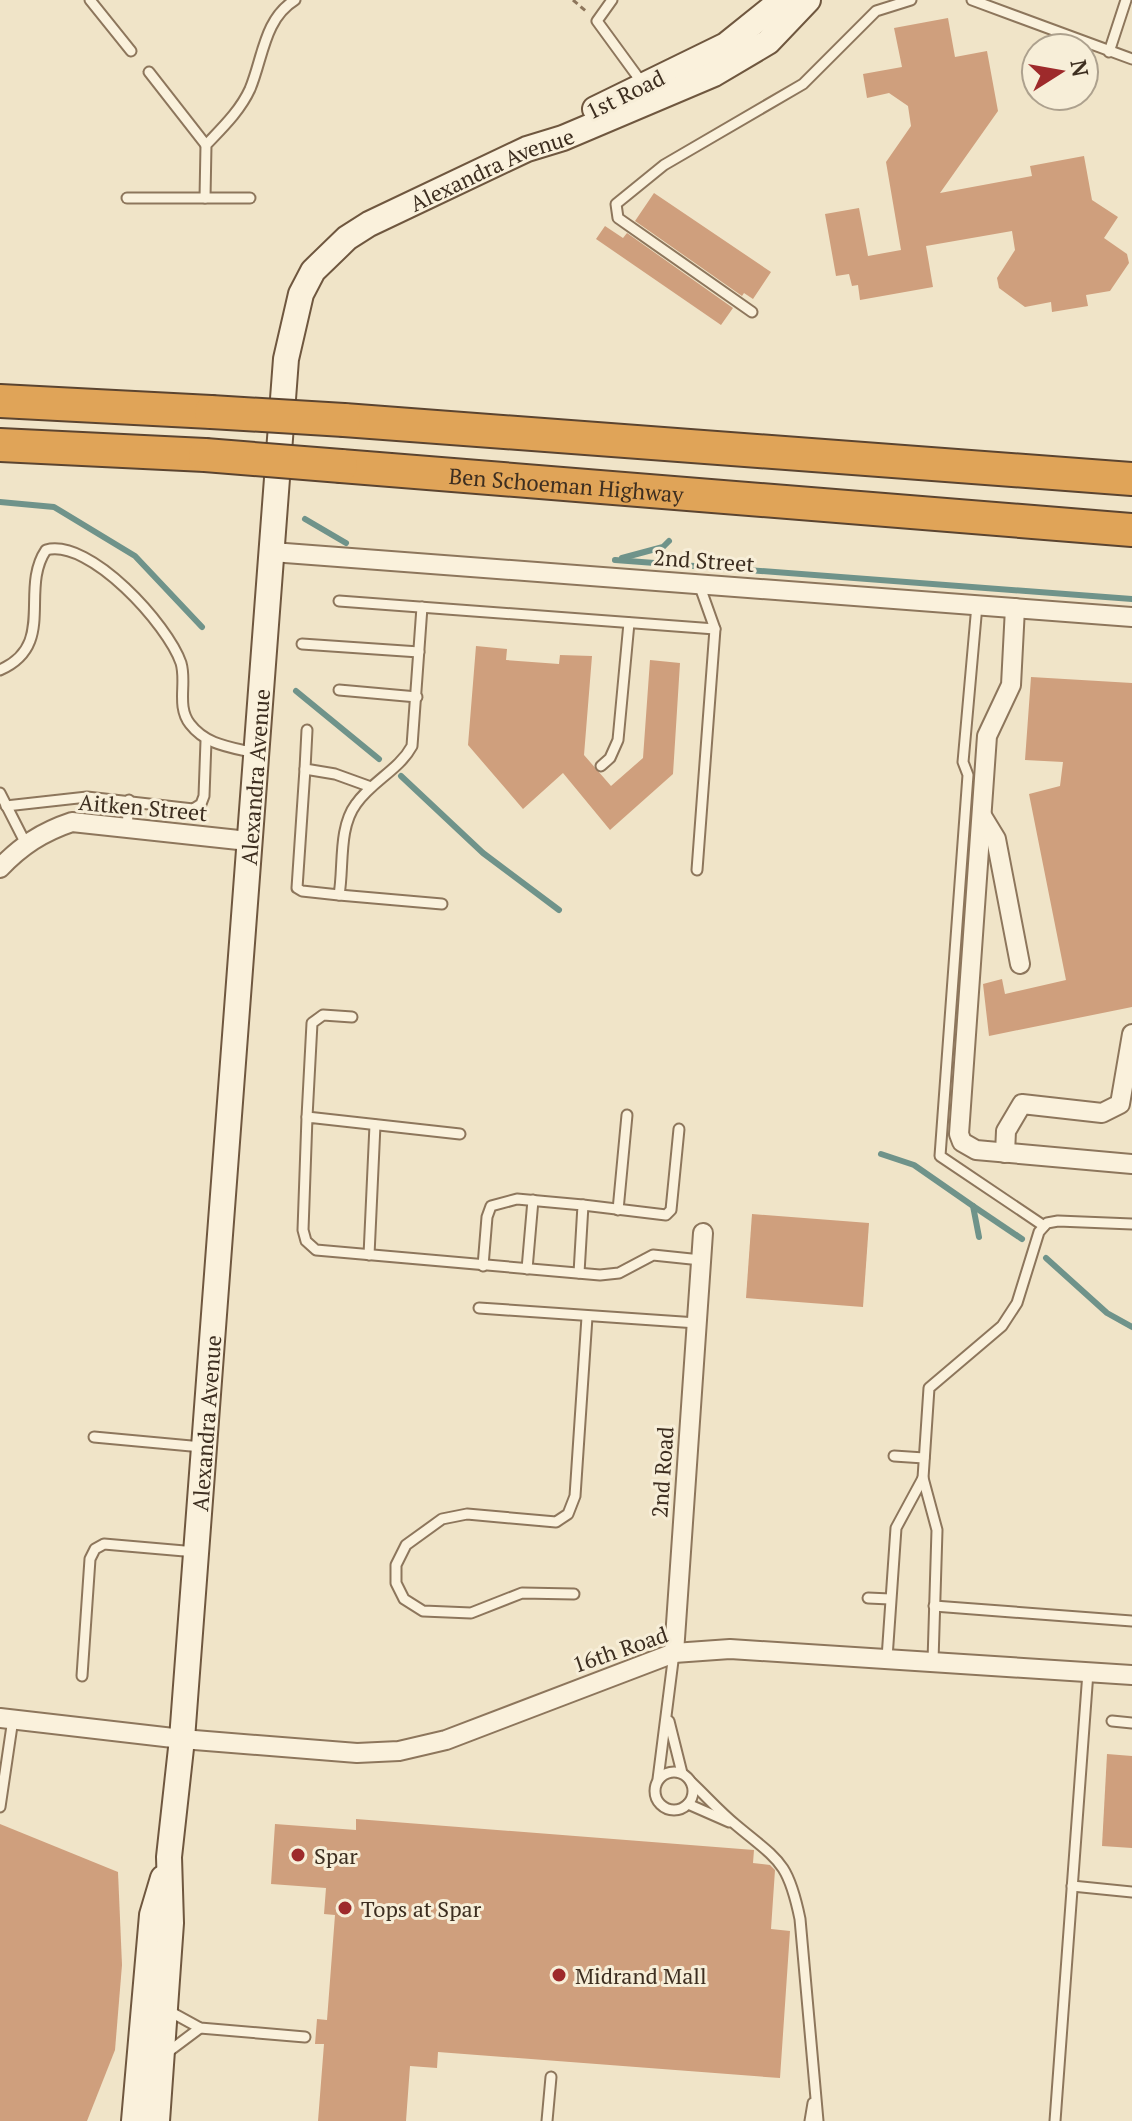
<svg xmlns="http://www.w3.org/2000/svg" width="1132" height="2121" viewBox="0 0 1132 2121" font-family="'PT Serif',serif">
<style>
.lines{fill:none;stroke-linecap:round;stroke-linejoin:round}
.stream{stroke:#6f938a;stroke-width:6}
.building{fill:#cf9f7d}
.service-casing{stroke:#8d765c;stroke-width:13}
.minor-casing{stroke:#8d765c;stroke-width:22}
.secondary-casing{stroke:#6f573f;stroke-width:28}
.motorway-casing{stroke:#5b4430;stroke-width:36}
.path{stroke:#8d765c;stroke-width:3;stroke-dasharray:6 4;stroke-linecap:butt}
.service{stroke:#faf1dc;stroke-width:9}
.minor{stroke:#faf1dc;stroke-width:18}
.secondary{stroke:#faf1dc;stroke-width:24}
.motorway{stroke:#e0a458;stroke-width:32}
.motorway-bridge-casing{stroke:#5b4430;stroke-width:36;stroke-linecap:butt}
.motorway-bridge{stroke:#e0a458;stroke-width:32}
.poi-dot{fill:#9e2a2b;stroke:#f7eed8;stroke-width:3}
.labels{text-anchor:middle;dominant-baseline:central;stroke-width:6;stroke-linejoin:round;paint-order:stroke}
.street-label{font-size:22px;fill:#3d2e20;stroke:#f7eed8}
.poi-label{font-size:22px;fill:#3d2e20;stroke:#f7eed8;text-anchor:start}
</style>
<rect width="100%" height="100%" fill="#f0e4c8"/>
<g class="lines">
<g class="stream">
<path d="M0,502L54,507L135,556L202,627"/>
<path d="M305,519L346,543"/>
<path d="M622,558L663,547L669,541"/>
<path d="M615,560L1132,599"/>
<path d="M296,691L379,759"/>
<path d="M401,776L483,853L559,910"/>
<path d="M881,1154L914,1165L973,1206L979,1237"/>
<path d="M973,1206L1022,1239"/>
<path d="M1046,1258L1107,1313L1132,1327"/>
</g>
</g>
<g class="building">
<path d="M948,18L955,57L987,51L998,111L940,193L1032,176L1030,166L1084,156L1092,200L1118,217L1104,238L1127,254L1129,263L1110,291L1086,295L1088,306L1052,312L1051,302L1025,307L999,288L997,278L1015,250L1012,231L926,246L933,287L860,300L858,285L852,286L849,274L836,276L825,214L859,208L868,256L901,250L886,162L911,126L908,106L889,93L867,98L863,74L902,67L894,28Z"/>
<path d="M654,193L771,272L753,299L744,293L742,296L635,221Z"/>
<path d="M605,226L623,238L627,233L733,308L721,325L596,239Z"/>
<path d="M476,646L507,649L506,660L559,664L560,655L592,656L584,755L611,786L643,758L650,660L680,663L673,774L610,830L563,773L523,809L468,745Z"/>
<path d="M1031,677L1132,683V1007L989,1036L983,984L1002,979L1005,994L1066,980L1029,794L1060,786L1063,762L1025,760Z"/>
<path d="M752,1214L869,1223L863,1307L746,1298Z"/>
<path d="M1107,1754L1132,1756V1848L1102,1846Z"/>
<path d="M356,1819L754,1850L753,1863L770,1865L775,1870L771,1929L790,1931L780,2078L438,2052L437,2068L410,2066L406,2121H318L324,2044H315L317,2019L327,2020L335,1915L324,1914L326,1888L271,1884L275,1824L356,1830Z"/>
<path d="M0,1824L118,1872L122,1965L115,2050L87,2121H0Z"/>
</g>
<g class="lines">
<g class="service-casing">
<g id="service">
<path d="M90,0L131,51"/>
<path d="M612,0L597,21L643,84"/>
<path d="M972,0L1132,59"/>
<path d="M1109,52L1126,0"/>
<path d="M149,72L206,145"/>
<path d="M127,198H250"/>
<path d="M205,198L206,145C222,128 240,111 250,89C263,58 264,19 295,0"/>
<path d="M752,312L618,218L616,204L664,165L803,84L876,11L911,0"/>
<path d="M339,601L715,629"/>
<path d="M977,605L963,762L968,775L940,1156L1044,1226"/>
<path d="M302,644L419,652"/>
<path d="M0,670C57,645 19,590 46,550C90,538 168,625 181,663C187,683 176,706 190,724C206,745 230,747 255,753"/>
<path d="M339,690L417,697"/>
<path d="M307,730L305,769L335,774L371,787"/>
<path d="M601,766L610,758L618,740L629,623"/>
<path d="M305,769L297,888L302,891L339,895C344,867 338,828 356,804C372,781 399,770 412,746L422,607"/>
<path d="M0,793L26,844"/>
<path d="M6,806L87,797L193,809L201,804L204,796L206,741"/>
<path d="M127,828L129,800"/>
<path d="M697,870L715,629L699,584"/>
<path d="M339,895L442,904"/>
<path d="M307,1117L312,1023L323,1015L352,1017"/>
<path d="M460,1134L307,1117L303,1230L306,1241L316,1250L600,1275L619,1273L653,1255L701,1260"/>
<path d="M583,1205L666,1215L671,1210L679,1129"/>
<path d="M618,1210L627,1115"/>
<path d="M369,1255L375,1125"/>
<path d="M483,1266L487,1217L491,1206L517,1199L583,1205L579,1273"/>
<path d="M527,1269L533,1200"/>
<path d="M479,1308L697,1323"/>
<path d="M94,1437L202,1447"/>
<path d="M894,1456L924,1458"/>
<path d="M574,1594L522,1593L471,1613L423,1611L404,1599L396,1583V1565L406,1545L442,1519L467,1514L556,1522L568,1514L575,1496L587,1317"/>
<path d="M868,1598L890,1599"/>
<path d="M934,1606L1132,1621"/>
<path d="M887,1658L896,1528L923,1478"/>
<path d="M933,1661L937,1530L923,1478L929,1388L1002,1326L1017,1303L1039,1232L1047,1223L1058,1221L1132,1224"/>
<path d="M82,1676L90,1559L95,1549L104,1544L196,1552"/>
<path d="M669,1721L682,1773"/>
<path d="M1112,1721L1132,1723"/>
<circle cx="674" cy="1791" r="19"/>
<path d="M658,1779L674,1653"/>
<path d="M691,1782C706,1796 720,1812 736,1825C779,1861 788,1861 800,1919L818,2121"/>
<path d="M688,1804L729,1822"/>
<path d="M0,1807L13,1719"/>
<path d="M1072,1886L1132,1892"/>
<path d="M169,2011L200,2028L305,2037"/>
<path d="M168,2052L200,2028"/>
<path d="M547,2121L551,2077"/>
<path d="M810,2121L813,2103"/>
<path d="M1055,2121L1088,1672"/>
</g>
</g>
<g class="minor-casing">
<g id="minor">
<path d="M272,552L1132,617"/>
<path d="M1015,608L1011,685L987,736L959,1134L962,1142L976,1150L1132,1164"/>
<path d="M982,816L996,839L1020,964"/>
<path d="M0,868C21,846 42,832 72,822L248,841"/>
<path d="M1005,1153L1006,1131L1022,1104L1102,1113L1120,1104L1132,1034"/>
<path d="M674,1653L703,1233"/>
<path d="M0,1718L182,1739L357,1753L399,1751L446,1740L674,1653L730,1649L1132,1675"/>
</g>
</g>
<g class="secondary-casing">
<g id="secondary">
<path d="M595,109L726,45L782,0"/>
<path d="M134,2121L152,1915L163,1878"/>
<path id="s1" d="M157,2121L171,1923L169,1857L182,1739L286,359L301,294L313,271L347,238L369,224L527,149L563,138L714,74L768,42L808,0"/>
</g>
</g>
<g class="motorway-casing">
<g id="motorway">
<path d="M0,401L211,412"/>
<path d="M344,420L1132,479"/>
<path d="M0,445L205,455"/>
<path id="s2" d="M341,466L1132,530"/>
</g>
</g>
<path class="path" d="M573,0L588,13"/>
<use href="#service" class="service"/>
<use href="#minor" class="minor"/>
<use href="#secondary" class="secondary"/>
<use href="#motorway" class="motorway"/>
<g class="motorway-bridge-casing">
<g id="motorway-bridge">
<path d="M211,412L344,420"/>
<path d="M205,455L341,466"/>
</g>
</g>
<use href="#motorway-bridge" class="motorway-bridge"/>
</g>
<g class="poi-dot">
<circle cx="298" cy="1855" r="8"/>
<circle cx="345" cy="1908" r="8"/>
<circle cx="559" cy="1975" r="8"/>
</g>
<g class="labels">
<g class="street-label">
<text transform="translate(625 94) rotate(-26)">1st Road</text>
<text stroke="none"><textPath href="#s1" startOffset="2068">Alexandra Avenue</textPath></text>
<text stroke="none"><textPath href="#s2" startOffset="226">Ben Schoeman Highway</textPath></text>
<text transform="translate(704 560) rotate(4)">2nd Street</text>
<text stroke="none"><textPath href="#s1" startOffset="1348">Alexandra Avenue</textPath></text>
<text transform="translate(143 807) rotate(5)">Aitken Street</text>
<text stroke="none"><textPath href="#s1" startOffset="700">Alexandra Avenue</textPath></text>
<text transform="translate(662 1472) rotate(-86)">2nd Road</text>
<text transform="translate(620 1649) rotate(-19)">16th Road</text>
</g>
<g class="poi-label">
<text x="314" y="1855">Spar</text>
<text x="361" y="1908">Tops at Spar</text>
<text x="575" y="1975">Midrand Mall</text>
</g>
</g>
<g transform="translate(1060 72) rotate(79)"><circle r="38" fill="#f7eed8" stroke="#ada18e" stroke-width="2"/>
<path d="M0-6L14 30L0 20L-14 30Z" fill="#9e2a2b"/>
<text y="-12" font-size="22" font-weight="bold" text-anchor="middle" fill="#3d2e20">N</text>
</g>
</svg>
